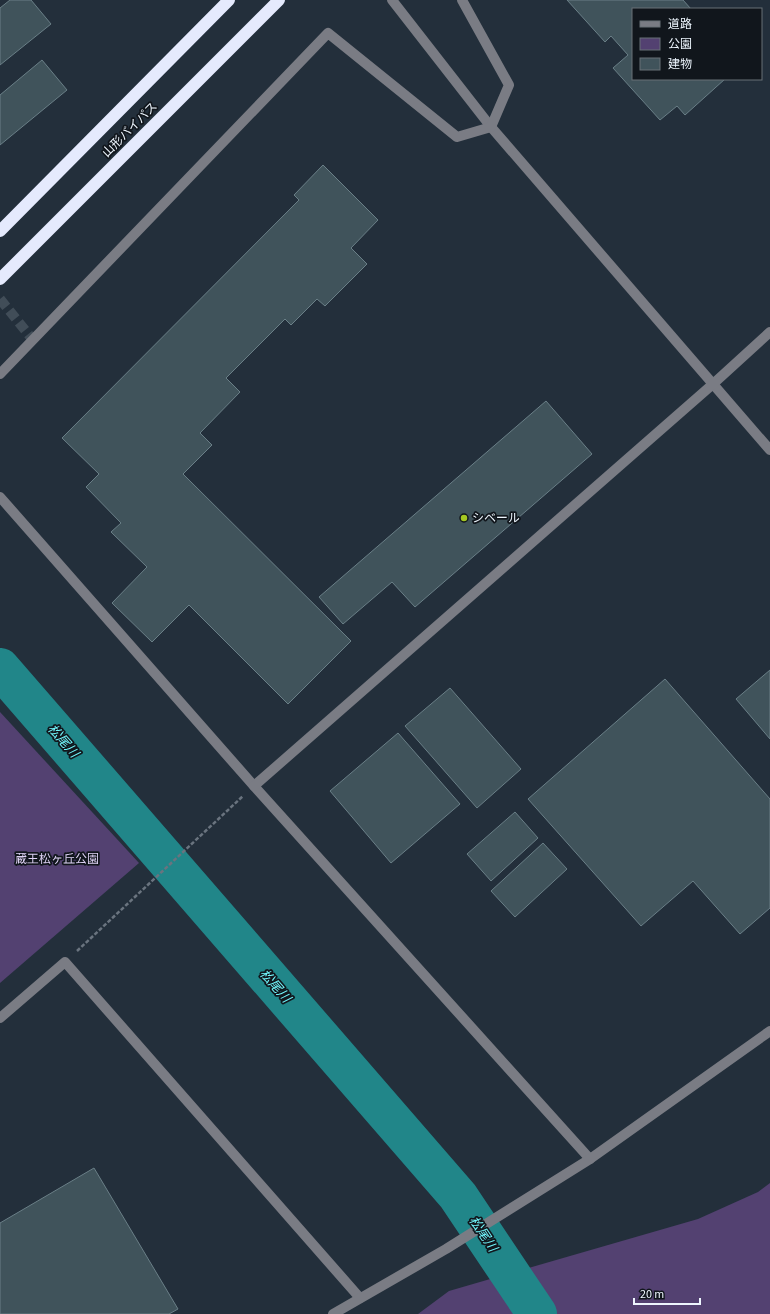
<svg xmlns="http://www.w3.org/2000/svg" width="770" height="1314" viewBox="0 0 770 1314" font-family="'Source Sans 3','Noto Sans JP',sans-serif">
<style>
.green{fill:#534171}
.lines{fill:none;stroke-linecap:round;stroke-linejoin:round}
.river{stroke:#218689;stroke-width:40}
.building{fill:#40535b;stroke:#6a7f87}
.minor-tunnel{stroke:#414d58;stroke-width:10;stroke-dasharray:10 5;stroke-linecap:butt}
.path{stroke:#6a747f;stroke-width:2.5;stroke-dasharray:4 2;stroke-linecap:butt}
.minor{stroke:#7a7c84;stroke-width:10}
.highway{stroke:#e5eafd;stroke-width:12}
.poi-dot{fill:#a5c822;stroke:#11161c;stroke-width:1.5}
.labels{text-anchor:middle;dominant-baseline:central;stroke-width:3.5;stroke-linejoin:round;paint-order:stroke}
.street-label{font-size:12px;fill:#eef6fe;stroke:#11161c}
.poi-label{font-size:12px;fill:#eef6fe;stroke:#11161c;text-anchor:start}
.park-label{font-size:12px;fill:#ded2f4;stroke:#11161c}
.water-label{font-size:13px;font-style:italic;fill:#72f8fd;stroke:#11161c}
</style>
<rect width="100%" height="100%" fill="#232f3b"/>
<g class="green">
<path d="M0,712L139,863L0,983Z"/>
<path d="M770,1183V1314H418L449,1291L698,1219L758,1192Z"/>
</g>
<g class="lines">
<path class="river" d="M0,668L458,1196L537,1314"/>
</g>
<g class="building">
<path d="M10,0H31L51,24L0,65V8Z"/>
<path d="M567,0H683L691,9H633V79H725L685,115L677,106L660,120L613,68L628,55L611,36L605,42Z"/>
<path d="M42,60L67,90L0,145V95Z"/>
<path d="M323,165L378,220L351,248L367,264L325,306L317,299L291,325L285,319L226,378L240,392L200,433L212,445L183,474L351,641L288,704L189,605L152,642L112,603L147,567L111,532L121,523L86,487L99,474L62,438L299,200L294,195Z"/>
<path d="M546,401L592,454L415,607L392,582L343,624L319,597Z"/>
<path d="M770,670V739L736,699Z"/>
<path d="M665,679L770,799V908L740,934L693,881L641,926L528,799Z"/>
<path d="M450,688L521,769L477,808L405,726Z"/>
<path d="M398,733L460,804L391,863L330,791Z"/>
<path d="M515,812L538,838L491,881L467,854Z"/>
<path d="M543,843L567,869L515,917L491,891Z"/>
<path d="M94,1168L178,1309L169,1314H0V1223Z"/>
</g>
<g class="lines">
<path class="minor-tunnel" d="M0,299L33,340"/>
<path class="path" d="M77,951L243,796"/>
<g class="minor">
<path d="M392,0L491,127L770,450"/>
<path d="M0,374L328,33L457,137L491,127L509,85L462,0"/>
<path d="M0,497L254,786L590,1159"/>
<path d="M254,786L713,384L770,332"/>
<path d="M0,1018L65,962L360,1298"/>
<path d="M333,1314L446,1249L590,1159L770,1031"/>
</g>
<g class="highway">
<path d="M0,231L229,0"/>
<path d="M0,279L279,0"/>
</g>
</g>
<circle class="poi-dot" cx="464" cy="518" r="4"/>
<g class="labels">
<g class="street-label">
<text transform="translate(130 130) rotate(-45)">山形バイパス</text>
</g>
<g class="poi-label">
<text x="472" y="518">シベール</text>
</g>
<g class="park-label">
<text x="57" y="859">蔵王松ヶ丘公園</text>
</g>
<g class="water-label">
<text transform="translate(63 741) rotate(49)">松尾川</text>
<text transform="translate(275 986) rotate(49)">松尾川</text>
<text transform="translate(483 1234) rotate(56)">松尾川</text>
</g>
</g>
<rect x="632" y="8" width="130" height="72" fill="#11161c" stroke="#697076"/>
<rect x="640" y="21" width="20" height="6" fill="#7a7c84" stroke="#697076"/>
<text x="668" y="28" font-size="12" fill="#eef6fe">道路</text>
<rect x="640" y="38" width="20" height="12" fill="#534171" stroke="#697076"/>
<text x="668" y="48" font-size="12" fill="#eef6fe">公園</text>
<rect x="640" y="58" width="20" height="12" fill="#40535b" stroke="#697076"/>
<text x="668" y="68" font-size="12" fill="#eef6fe">建物</text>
<path d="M634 1298v6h66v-6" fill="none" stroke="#eef6fe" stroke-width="2"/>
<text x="640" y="1298" font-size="12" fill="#eef6fe" stroke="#11161c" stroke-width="3" paint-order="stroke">20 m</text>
</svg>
